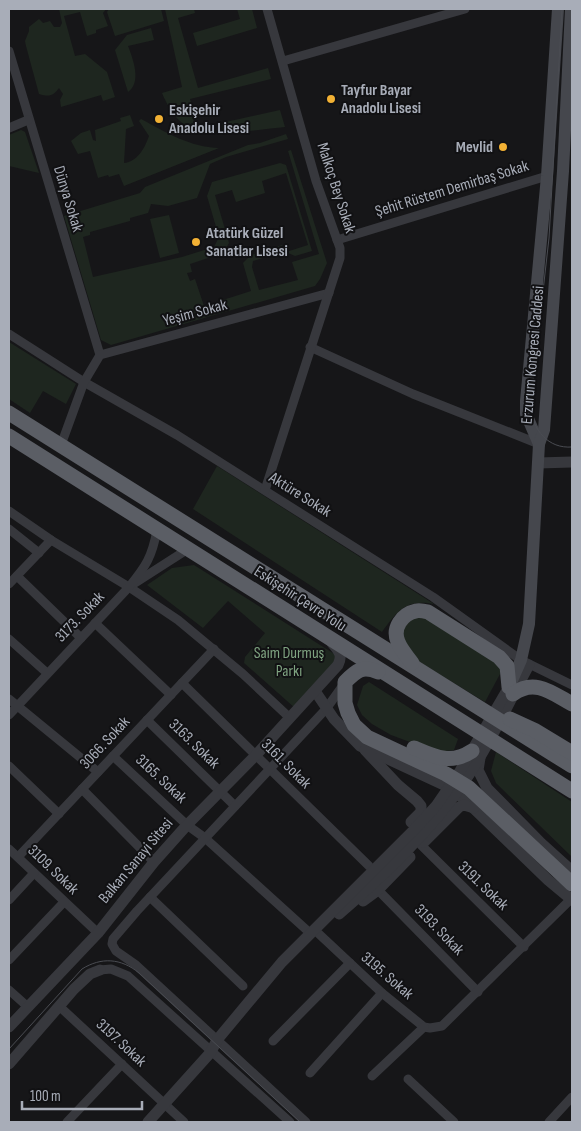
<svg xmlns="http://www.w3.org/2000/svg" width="581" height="1131" viewBox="0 0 581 1131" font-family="'Sofia Sans Condensed',sans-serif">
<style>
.green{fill:#1e261f}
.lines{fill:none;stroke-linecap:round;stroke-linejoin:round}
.minor{stroke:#37383d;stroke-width:9}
.tertiary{stroke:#37383d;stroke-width:11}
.secondary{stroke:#45474d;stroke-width:12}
.trunk{stroke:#5b5e65;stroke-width:15}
.tram{stroke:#4a4c52;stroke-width:1}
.poi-dot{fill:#f2b134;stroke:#111113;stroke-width:2}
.labels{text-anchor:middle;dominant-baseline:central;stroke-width:4;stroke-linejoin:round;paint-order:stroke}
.poi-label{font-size:16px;font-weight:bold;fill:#a8adb8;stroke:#111113;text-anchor:start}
.street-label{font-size:16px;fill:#a8adb8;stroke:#111113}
.park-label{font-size:16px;fill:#7fa381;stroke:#111113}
</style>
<rect width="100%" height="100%" fill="#161618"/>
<g class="green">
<path d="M59,9H106L103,13L108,26L96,30V33L87,36L80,12L64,16L75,56L85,54L107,72L115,97L103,101L101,95L61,107L60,100L63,94L59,88C53,96 50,97 39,94L26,46L25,41L29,31V27L39,19L43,23L50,21L54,27H60L62,23Z"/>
<path d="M109,9H161L164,21L115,36L107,12Z"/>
<path d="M165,9H194L195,13L178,18L198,88L268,68L271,79L190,99L199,128L280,110L285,127C259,129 210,139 188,127C176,121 167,105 162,93L182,87Z"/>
<path d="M237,9H252L257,28L197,46L193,33L240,19Z"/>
<path d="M151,28L154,40L128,46C133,59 142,82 128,92L115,50L127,35Z"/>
<path d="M130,115L134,126L126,129L124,163C137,162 145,148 149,136L139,121L141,119C167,133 190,147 219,148L124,186L119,174L109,177L108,175L98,178L90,151L78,154L71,141L81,133L90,130L93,140L96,141L95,130L121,121L120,118Z"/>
<path d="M21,130L25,132L39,173L9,166V135Z"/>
<path d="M286,134L288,139L226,157L210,164L197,198L168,206L151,204L148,213L130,218V221L90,232V235L83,237L93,277L182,257L214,247L219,237L207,196L212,182L280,163L286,165L312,251L295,256L286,252L308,245L286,173L262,181L265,193L236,202L232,190L215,195L229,243L223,253L190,264L192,272L187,273L190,281L195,279L204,306L251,291L243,263L251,255L282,245L284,251L253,261L252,267L259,290L298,280L292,262L319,254L288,151L291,150L327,263L320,279L315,286L111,345L101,340L64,216L140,193L145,187L248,145L260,143Z"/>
<path d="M169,215L179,253L160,258L150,219Z"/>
<path d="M9,342L76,384L66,404L43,391L30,413L9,399Z"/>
<path d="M217,466L434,604C405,599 398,611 382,632L193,509Z"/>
<path d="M194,565L339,657L295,708L244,663L245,657L265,633L228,601L203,628L147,585L172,568Z"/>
<path d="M419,613L501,664L500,674L485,702L408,655L400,625Z"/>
<path d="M369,682L458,739L454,750L437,752L391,735L372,724L362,715L357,705L363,686Z"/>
<path d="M496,752L572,802V857L496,783L491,771Z"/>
</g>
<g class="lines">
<g class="minor">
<path d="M9,51L100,355"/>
<path d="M283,61L465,9"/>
<path d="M9,128L28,120"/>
<path d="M337,240L547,176"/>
<path d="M9,334L84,382L177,435L433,597L521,660L572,685"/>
<path d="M310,347L413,394L539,444"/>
<path d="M61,445L84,382L100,355L329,293"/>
<path d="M265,490L340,258V248L316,181L267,9"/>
<path d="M9,511L51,540L129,587L178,620L243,674L290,718"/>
<path d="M9,529L39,553"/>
<path d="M17,576L81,638"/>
<path d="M135,583L188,549"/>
<path d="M9,584L51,540"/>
<path d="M95,623L171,695"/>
<path d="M9,639L47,673"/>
<path d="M182,683L369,866"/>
<path d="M9,699L98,772"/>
<path d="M9,715L129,587C146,566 152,557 157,530"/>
<path d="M147,720L235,806"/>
<path d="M113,756L187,825L205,838L310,933"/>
<path d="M9,766L59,814"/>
<path d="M82,789L154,862"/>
<path d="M421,845L524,947"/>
<path d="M9,849L98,933"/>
<path d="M18,857L214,649"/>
<path d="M378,890L478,992"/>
<path d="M150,897L243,986"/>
<path d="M9,900L34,873"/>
<path d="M319,934L382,993L424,1027L430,1028L442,1026L571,899"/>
<path d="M9,960L64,902"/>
<path d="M100,970L111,969L128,976L290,1122"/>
<path d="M9,990L28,1007"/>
<path d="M59,1006L184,1122"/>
<path d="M273,1041L350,963"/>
<path d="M310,1073L382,993"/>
<path d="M372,1076L424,1027"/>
<path d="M408,1079L454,1122"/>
<path d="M67,1122L122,1064"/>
<path d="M306,1122L136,965L116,951L112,944L113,939L137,911L326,709L344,684"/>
<path d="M549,1122L572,1097"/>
</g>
<g class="tertiary">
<path d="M538,463L572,462"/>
<path d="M315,691L334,719L360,746L444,785L464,799L548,880L572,900"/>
<path d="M365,750L398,785L417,801L421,806V812L411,822"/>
<path d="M480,758L478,770L487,788L541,843L572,871"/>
<path d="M424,842L459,807L464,805L474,808"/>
<path d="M363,901L378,890L410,857"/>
<path d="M339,914C381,878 428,833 460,788C487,750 507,706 529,665"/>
<path d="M9,1027L98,933L154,862L187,825L256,755L338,665C343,655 339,651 332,643"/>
<path d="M9,1064L74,989L90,974L100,970"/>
<path d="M148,1122L211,1052L217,1040L282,962L412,832L436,806L460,771L509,687"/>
</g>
<g class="secondary">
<path d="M539,444L526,414V401L547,176L558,9"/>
<path d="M509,687L521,660L529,624L539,444L544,430L563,171L571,9"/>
</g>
<g class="trunk">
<path d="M9,413L572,766"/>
<path d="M9,436L572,791"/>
<path d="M412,663C407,656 401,650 398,642C392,628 402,614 416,611C419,610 424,611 428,612L499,657L507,666L509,687"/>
<path d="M378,672C362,665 356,671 345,682V703L348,713L354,725L367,737L446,774L469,788L572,884"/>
<path d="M513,694C535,678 552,693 572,704"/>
<path d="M510,719L534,730L572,753"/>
<path d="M414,748C435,757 451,765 472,751"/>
</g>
<g class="tram">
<path d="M562,9L549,238L530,407C533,430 548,449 572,447"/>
<path d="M9,1049L82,969C101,957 121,958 139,973L300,1122"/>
</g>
</g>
<g class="poi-dot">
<circle cx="331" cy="99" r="5"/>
<circle cx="159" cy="119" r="5"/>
<circle cx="503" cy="147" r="5"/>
<circle cx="196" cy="242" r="5"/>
</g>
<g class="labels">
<g class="poi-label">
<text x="341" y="90">Tayfur Bayar<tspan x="341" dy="18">Anadolu Lisesi</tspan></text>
<text x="169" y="110">Eskişehir<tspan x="169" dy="18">Anadolu Lisesi</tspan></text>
<text x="493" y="147" text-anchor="end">Mevlid</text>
<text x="206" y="233">Atatürk Güzel<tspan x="206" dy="18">Sanatlar Lisesi</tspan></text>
</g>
<g class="street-label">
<text transform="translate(336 188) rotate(72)">Malkoç Bey Sokak</text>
<text transform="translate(452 189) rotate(-17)">Şehit Rüstem Demirbaş Sokak</text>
<text transform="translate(68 199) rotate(73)">Dünya Sokak</text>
<text transform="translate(195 313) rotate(-15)">Yeşim Sokak</text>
<text transform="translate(533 355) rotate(-85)">Erzurum Kongresi Caddesi</text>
<text transform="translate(300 495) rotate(32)">Aktüre Sokak</text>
<text transform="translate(300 599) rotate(33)">Eskişehir Çevre Yolu</text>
<text transform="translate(80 617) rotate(-46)">3173. Sokak</text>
<text transform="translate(105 743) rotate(-47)">3066. Sokak</text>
<text transform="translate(194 744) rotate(44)">3163. Sokak</text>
<text transform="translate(286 764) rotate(45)">3161. Sokak</text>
<text transform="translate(161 779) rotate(43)">3165. Sokak</text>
<text transform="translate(136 861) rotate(-50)">Balkan Sanayi Sitesi</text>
<text transform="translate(53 870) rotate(44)">3109. Sokak</text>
<text transform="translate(483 886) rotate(44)">3191. Sokak</text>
<text transform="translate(439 930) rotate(46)">3193. Sokak</text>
<text transform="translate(387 976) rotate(41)">3195. Sokak</text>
<text transform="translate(121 1043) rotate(43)">3197. Sokak</text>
</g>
<g class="park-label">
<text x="289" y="653">Saim Durmuş<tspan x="289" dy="18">Parkı</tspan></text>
</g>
</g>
<rect width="581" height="1131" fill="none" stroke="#a8adb8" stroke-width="20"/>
<path d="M22 1101v8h120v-8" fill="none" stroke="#a8adb8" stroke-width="2.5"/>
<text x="30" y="1101" font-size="15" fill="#a8adb8" stroke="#111113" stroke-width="4" paint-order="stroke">100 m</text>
</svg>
